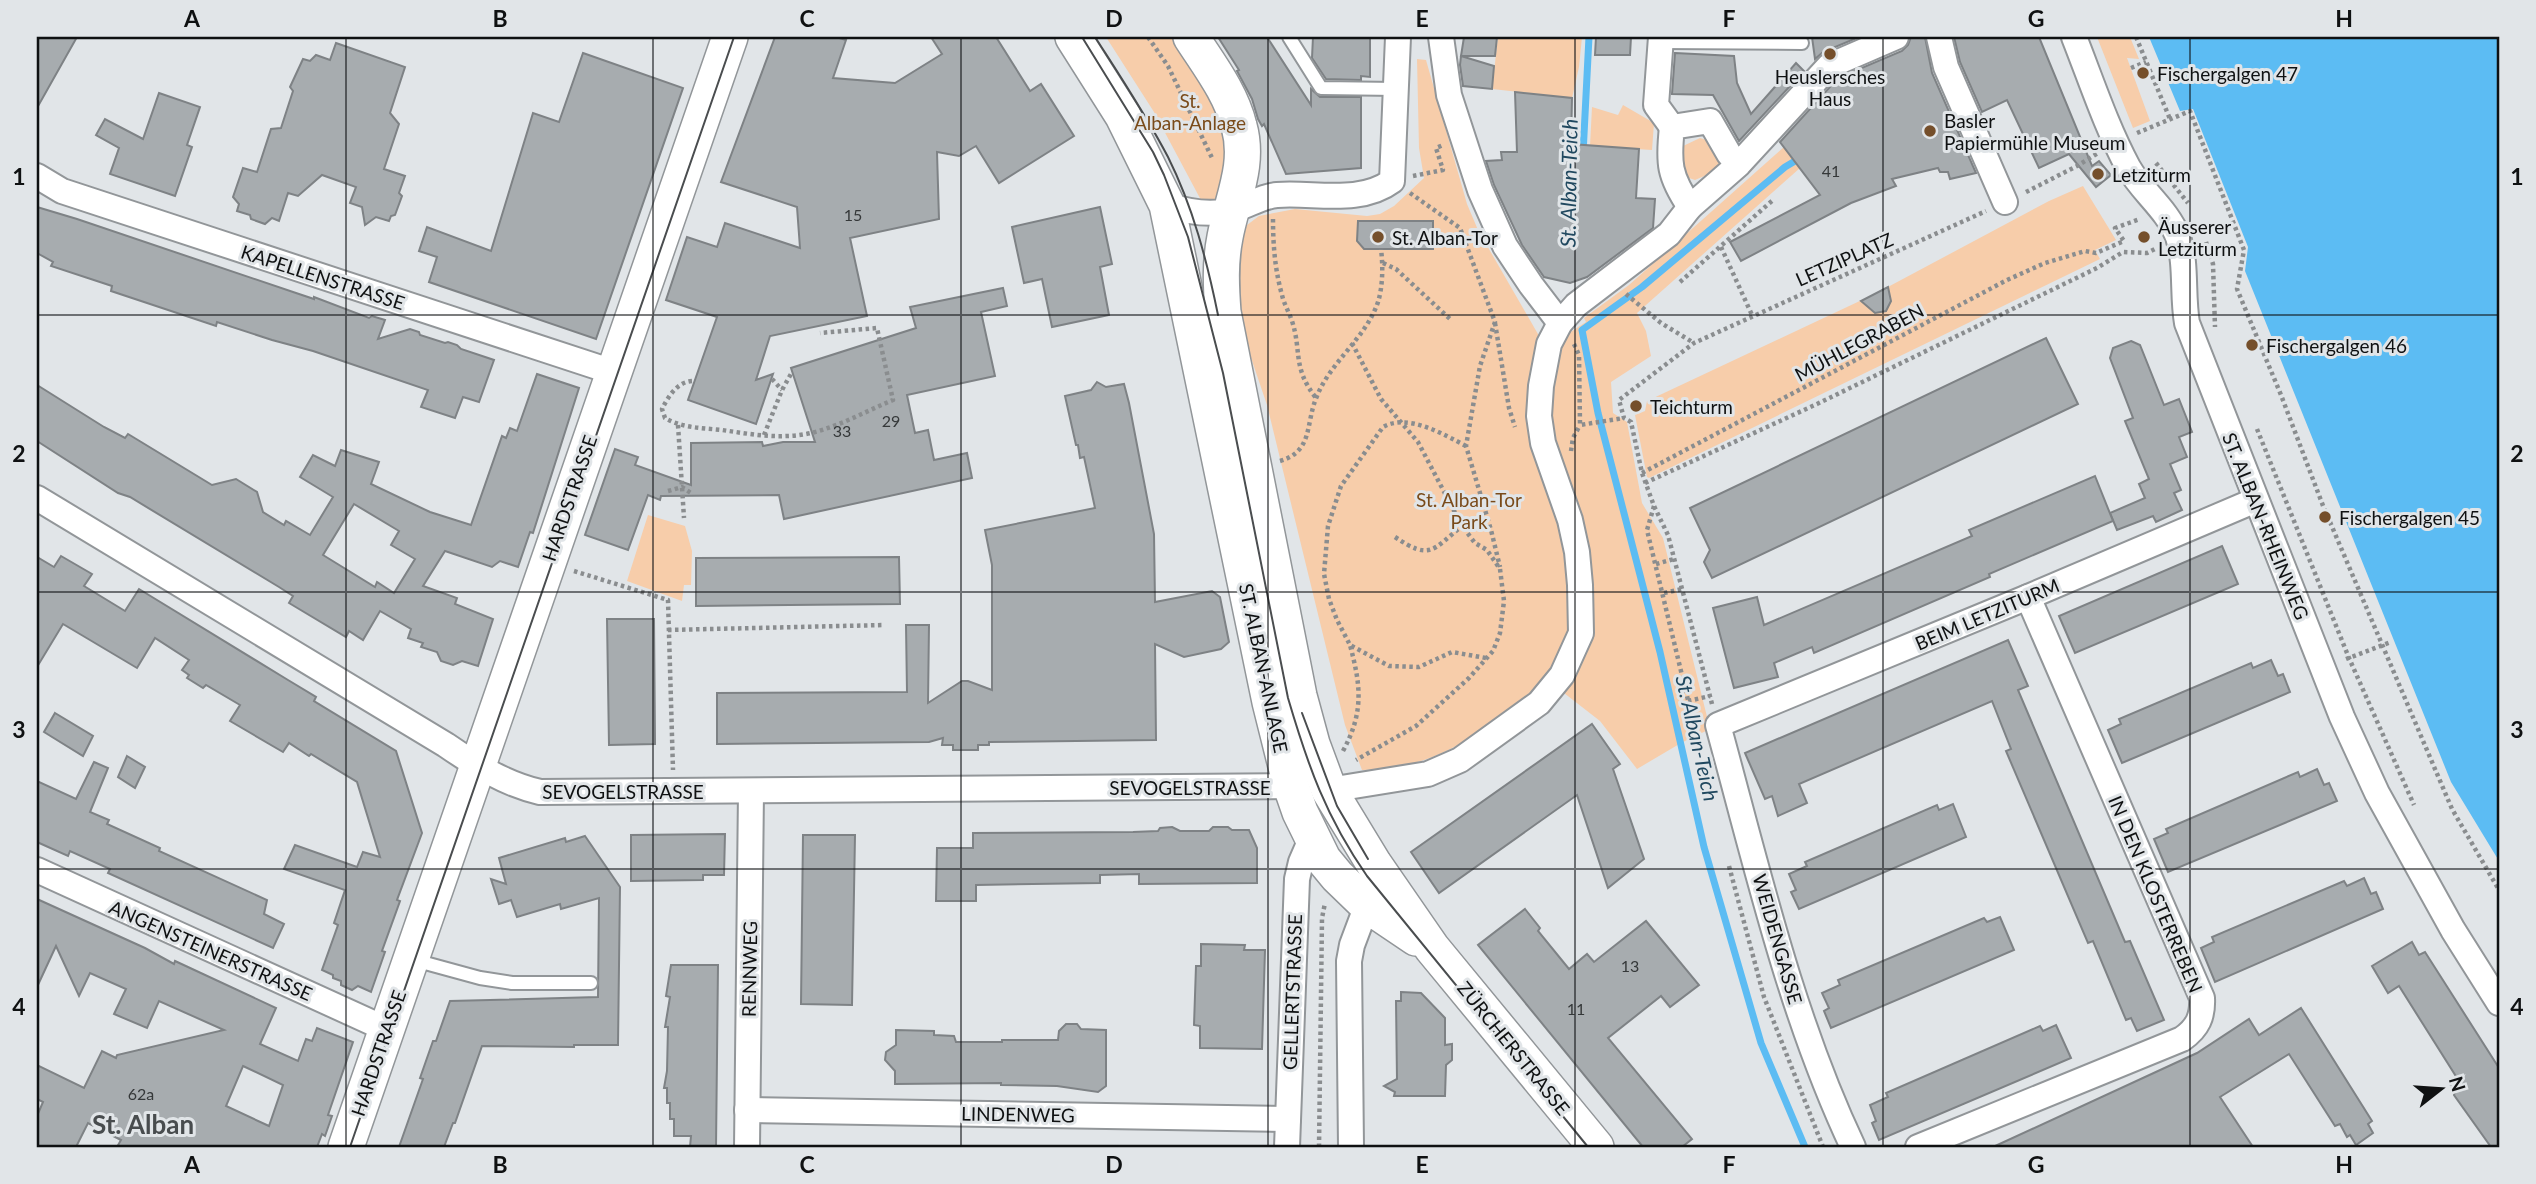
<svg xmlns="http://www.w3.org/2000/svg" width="2536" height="1184" viewBox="0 0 2536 1184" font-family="Lato,sans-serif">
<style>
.green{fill:#f7cdaa}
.water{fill:#5cbcf3}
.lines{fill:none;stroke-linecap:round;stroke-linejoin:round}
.stream{stroke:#5cbcf3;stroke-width:7}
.building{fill:#a7acaf;stroke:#7e8285;stroke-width:2;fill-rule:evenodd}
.lane-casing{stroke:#929699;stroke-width:16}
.street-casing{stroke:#929699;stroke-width:28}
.secondary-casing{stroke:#929699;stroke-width:38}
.path{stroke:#8a8d8f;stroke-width:4.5;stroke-dasharray:3.5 3.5;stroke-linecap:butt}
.lane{stroke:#fff;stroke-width:12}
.street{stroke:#fff;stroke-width:24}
.secondary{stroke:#fff;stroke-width:35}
.tram{stroke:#4a4d4f;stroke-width:2}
.grid{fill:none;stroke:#0f1112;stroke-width:2;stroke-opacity:0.55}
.poi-dot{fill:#754f2b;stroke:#e1e5e8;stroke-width:2.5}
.labels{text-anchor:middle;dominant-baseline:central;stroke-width:6;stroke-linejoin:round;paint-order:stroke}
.number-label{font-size:16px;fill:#353839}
.poi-label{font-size:19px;fill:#0f1112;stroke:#e1e5e8;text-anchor:start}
.park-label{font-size:19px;fill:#7a4b1a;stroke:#e1e5e8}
.street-label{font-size:19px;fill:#0f1112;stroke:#e1e5e8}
.water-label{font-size:21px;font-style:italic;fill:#20485f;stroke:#e1e5e8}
.district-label{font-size:26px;font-weight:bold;fill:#484c4e;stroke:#e1e5e8}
.neatline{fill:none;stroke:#0f1112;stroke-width:2.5}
.grid-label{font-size:23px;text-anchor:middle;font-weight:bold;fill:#0f1112}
</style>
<rect width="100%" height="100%" fill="#e1e5e8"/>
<g class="green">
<path d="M1106,37H1172L1230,129L1223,196L1212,201L1202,202L1154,112Z"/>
<path d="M1498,37H1582L1579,67L1572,98L1492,89Z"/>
<path d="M2097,37H2130L2139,59L2127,58L2150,121L2133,128Z"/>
<path d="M1417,59L1426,60L1467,204L1478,230L1546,348L1586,322L1584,318L1629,285L1784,147L1800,168L1637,313L1646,331L1651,356L1611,382L1613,413L1627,422L1642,503L1663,538L1710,729L1681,743L1637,769L1600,721L1546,679C1492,728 1438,770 1362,770L1345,725L1267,405L1244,337L1238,296L1237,255L1241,238L1247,225L1259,216L1295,209L1367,216L1380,214L1394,206L1424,178L1419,148Z"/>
<path d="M1623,105L1654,123L1652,150L1590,146L1592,107L1618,115Z"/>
<path d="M1700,138L1710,141L1720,161L1716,171L1695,180L1686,177L1676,156L1681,147Z"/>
<path d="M2083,186L2116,240L2095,250L2100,259L1649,478L1647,477L1635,415L1645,411L1647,401L1864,299L1875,313L1886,311L1891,301L1886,288L2049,201Z"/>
<path d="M648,515L685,526L692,551L691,585H684L682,601L627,581Z"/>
</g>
<path class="water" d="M2149,37H2499V861L2451,782L2245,271L2248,247L2193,109L2180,111Z"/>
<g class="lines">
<g class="stream">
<path d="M1583,154L1589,37"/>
<path d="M1800,158L1785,167L1642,287L1582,330L1598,413L1660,652L1704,847L1761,1043L1805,1147"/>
</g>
</g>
<g class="building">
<path d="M37,37H77L37,108Z"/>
<path d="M775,37H836L846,40L833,78L895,83L942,54L931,37H996L1030,91L1041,84L1074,136L999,183L976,146L959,156L937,152L939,219L850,238L867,316L770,336L756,380L773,374L756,424L688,400L717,317L666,300L687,237L717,247L725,223L800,248L797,207L721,182Z"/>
<path d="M1218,37H1267L1311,105V89L1320,97H1361V168L1286,174L1264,124L1262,126L1258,119L1252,99L1237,71L1239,70Z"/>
<path d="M1313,37H1370V77L1361,76V80L1326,79L1312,58Z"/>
<path d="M1464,37H1497L1495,56H1461Z"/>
<path d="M1596,37H1631L1630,55H1595Z"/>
<path d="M1812,37H1859L1823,52L1815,59Z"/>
<path d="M1911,37H1925L1932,73L1976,173L1950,179L1948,172H1940L1938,168L1892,179L1896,186L1851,203L1741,261L1730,242L1820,195L1780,142L1838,78L1902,51L1908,45Z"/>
<path d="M1954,37H2039L2092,166L2099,161L2111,175L2096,187L2069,154L2039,168L2007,100L1982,112L1960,62Z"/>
<path d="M336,43L405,67L390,113L399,124L384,169L405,176L399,193L402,196L395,215L391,216L389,221L376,217L365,225L362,207L350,203L356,187L322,175L298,196L288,193L279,221L272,218L265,224L251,219L250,215L237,211L239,204L233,197L243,168L257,172L271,129L281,128L293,91L290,87L303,59L310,61L316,55L330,60Z"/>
<path d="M583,53L683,88L596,339L429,282L437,257L419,251L427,227L491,251L533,113L559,122Z"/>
<path d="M1675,53L1734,56L1737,83L1751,114L1796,63L1804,71L1739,141L1713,95L1672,94Z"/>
<path d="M1461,56L1494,66L1492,89L1463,86L1460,65Z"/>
<path d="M1515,92L1572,98L1571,144L1639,149L1636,198L1655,199L1653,228L1587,277L1570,283L1544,277L1522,245L1494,185L1486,161L1502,160L1501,152H1517Z"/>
<path d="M159,93L200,107L187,145L192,147L175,196L110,174L119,148L96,135L105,119L143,139Z"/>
<path d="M37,207L77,219L299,294L314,299V297L369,318L372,316L385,320L378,339L410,329L419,332L420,335L445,343L448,342L457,345L461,349L494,360L479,402L463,397L455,418L421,407L428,390L313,351L272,340L217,322L216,326L111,291L112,286L51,266L53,262L37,253Z"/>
<path d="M1100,207L1112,264L1100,267L1109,315L1052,327L1042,279L1024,283L1012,227Z"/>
<path d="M1358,221H1433V249H1364L1357,241Z"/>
<path d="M1888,287L1891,301L1886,311L1875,313L1861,301Z"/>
<path d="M1003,288L1007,306L981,312L995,376L907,395L915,433L928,430L934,460L967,453L972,478L784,519L779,495L661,496L660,500L648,495L628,550L585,535L615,449L638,457L635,465L691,485V443L762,442L763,446L783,442H815L791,368L916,328L910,307Z"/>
<path d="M2046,338L2078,404L1712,578L1704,562L1710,550L1690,508Z"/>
<path d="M2131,341L2140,345L2164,405L2179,399L2192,432L2179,437L2187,457L2170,464L2181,490L2174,493L2182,510L2156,522L2153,516L2117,530L2110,513L2145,498L2139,484L2149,479L2125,421L2133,418L2110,358L2113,348Z"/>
<path d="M537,374L579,388L533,533L530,532L518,567L500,561L492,567L445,551L423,586L457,598L455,604L493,619L478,666L462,661L453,665L441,661L437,652L421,647L423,643L408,638L411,629L380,611L363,640L349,631L346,637L289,603L293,596L279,587L130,497L118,493L37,441V385L104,427L125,438L128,434L212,485L236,479L257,492L263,512L284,525L286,521L310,535L333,497L300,477L313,455L335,466L341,450L379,462L371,484L430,512L471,525L502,436L506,438L510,428L517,431ZM354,504L399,531L391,545L415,559L394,593L377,582L375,587L323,555Z"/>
<path d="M1097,382L1106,387L1124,384L1129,403L1154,534L1155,602L1212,591L1220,597L1229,642L1221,649L1184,657L1155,644L1156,740L989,742V745H978V750H953V745H942L943,738L929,742L717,744V693L907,692L906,625H929L928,703L962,681H968L992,690V565L985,530L1095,508L1084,457L1080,458L1078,445H1076L1065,396L1091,390Z"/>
<path d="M2095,476L2113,521L1989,574L1990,577L1814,653L1812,647L1774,663L1778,677L1734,688L1713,608L1757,597L1764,625L1972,536L1969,530Z"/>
<path d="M2222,546L2238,584L2075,653L2059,616Z"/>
<path d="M61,556L92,574L84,586L125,611L139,589L288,680L316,697L314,701L396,751L422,833L397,900L400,901L382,951L385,952L371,992L358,986L352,990L341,985V981L333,978V975L322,970L338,925L334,923L345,890L284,869L295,845L357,867L363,852L380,857L357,782L311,754L309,756L289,743L283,752L230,721L240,705L206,685L203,688L187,678L189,675L182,670L189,660L155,638L137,668L63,624L37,667V557L54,567Z"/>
<path d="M899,557L900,604L696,606V558Z"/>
<path d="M607,619H654L655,744L609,745Z"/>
<path d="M2008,640L2028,686L2018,690L2125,942L2130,941L2164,1020L2137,1031L2131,1018L2126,1020L2093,941L2088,943L2006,751L2011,749L1992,701L1799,784L1807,803L1778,816L1772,796L1765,799L1745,753Z"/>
<path d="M2271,660L2278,676L2283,674L2290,692L2122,763L2108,730L2121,724L2119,719L2251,663L2253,668Z"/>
<path d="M55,713L93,736L83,756L44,732Z"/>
<path d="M1592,724L1620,764L1613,769L1644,859L1608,888L1577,795L1439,893L1411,852Z"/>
<path d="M127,756L145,767L135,788L118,777Z"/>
<path d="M94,762L108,768L90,812L109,820L107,824L160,848L159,851L267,900L264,914L284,924L273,948L108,873L110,869L70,851L68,856L37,842V781L76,799Z"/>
<path d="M2317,769L2324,785L2329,783L2337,801L2168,872L2154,839L2168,833L2166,829L2298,772L2300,777Z"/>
<path d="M1953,804L1966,837L1799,909L1791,892L1796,890L1789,874L1807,866L1805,862L1937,805L1939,810Z"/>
<path d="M1172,827L1180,831H1209L1213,827H1228L1232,830H1249L1257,848V883L1139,884V874L1100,875V883L976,885V901H936L937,848H973V833L1133,832L1158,831L1160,828Z"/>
<path d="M725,834L724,875H703V880L631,881V835Z"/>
<path d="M803,835H855L852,1005L801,1004Z"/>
<path d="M585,836L620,887L618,1045H574V1047L482,1046L455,1123H453L444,1147H399L423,1079L420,1078L433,1041H436L450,1001L598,997L599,898L561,909L560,904L517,917L511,900L499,904L491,879L506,884L499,858L565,838L566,842Z"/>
<path d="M2364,878L2371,894L2376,892L2383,909L2215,982L2201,948L2214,942L2212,937L2344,881L2347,886Z"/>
<path d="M37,899L145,948L174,964L175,961L276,1008L260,1044L298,1061L306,1039L312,1041L317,1028L353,1042L328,1115L332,1116L325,1136L322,1134L317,1147H117L121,1140L88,1123L76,1147H37V1116L43,1102L37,1099V1065L84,1088L102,1051L116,1058L117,1055L224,1030L159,1001L147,1028L114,1014L126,989L90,973L79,996L56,946L37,987ZM243,1066L283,1085L269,1126L226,1106Z"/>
<path d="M1525,909L1540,928L1538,931L1569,969L1587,954L1594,962L1646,921L1699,985L1670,1007L1661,996L1608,1038L1692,1139L1682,1147H1643L1478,945Z"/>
<path d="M2000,917L2014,950L1831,1028L1824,1011L1829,1008L1822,993L1840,985L1838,980L1984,918L1987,922Z"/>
<path d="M2412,942L2419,955L2425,952L2499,1068V1147H2491L2454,1095L2455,1092L2449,1083L2457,1078L2399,986L2388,993L2372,966Z"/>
<path d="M1201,944L1245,945L1244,950H1265L1262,1049L1200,1048V1026L1194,1025L1196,966H1201Z"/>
<path d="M671,965H718L716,1147H690L691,1136H674V1119H670V1103H667V1088H664L667,1071L668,1027H665L670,997L666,996Z"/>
<path d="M1401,992L1421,993L1445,1018V1045L1452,1044V1060L1446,1065L1445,1096H1394L1395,1092L1384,1086L1397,1079L1396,1001H1401Z"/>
<path d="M2301,1008L2372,1121L2368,1124L2373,1133L2356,1145L2350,1135L2347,1137L2340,1124L2335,1126L2289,1054L2220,1097L2253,1147H1993L2197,1053L2249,1019L2259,1035Z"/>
<path d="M1066,1024H1077L1081,1029L1106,1030V1086L1098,1092L1057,1086L1001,1085V1083L895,1084V1071L885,1060L886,1052L896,1045V1030L934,1031V1035L954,1036L956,1042H1002V1040H1058L1059,1031Z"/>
<path d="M2056,1025L2071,1058L1879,1140L1872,1123L1876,1121L1870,1105L1888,1097L1886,1093L2040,1026L2043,1031Z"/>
</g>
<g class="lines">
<g class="lane-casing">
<g id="lane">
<path d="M1289,37L1321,88L1397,89"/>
<path d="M1661,42L1802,43"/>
<path d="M414,960L480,978L512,983H591"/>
</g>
</g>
<g class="street-casing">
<g id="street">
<path d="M1441,37L1449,95L1480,190L1505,246L1531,285L1560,323"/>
<path d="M1661,37L1656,105L1672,127"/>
<path d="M1939,37L1946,67L2005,202"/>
<path d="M2074,37C2091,80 2106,126 2128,167C2142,192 2167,209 2178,237C2187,264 2182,295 2187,323L2342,717L2377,793L2453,930L2499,1003"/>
<path d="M1738,165L1729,154L1710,121L1672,127C1668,163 1669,176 1690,207L1738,165L1829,66L1896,37"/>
<path d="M37,176L62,191L613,372"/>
<path d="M1167,205C1188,212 1214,216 1236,209C1249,205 1263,196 1277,195C1314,192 1360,205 1392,181L1398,37"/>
<path d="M37,498L446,745C475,765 505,784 540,792L1291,786"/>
<path d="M1329,790L1428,774L1460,760L1539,703L1562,675L1581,633L1580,585L1577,552L1570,520L1543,443L1539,416L1541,386L1549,344L1560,323L1576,305L1669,234L1690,207"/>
<path d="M37,870L386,1029"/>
<path d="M747,1110L1288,1119"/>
<path d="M747,1147L751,791"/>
<path d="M1287,1147L1297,879L1301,862L1311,839"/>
<path d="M1351,1147L1349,961L1352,945L1367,905"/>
<path d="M1853,1147C1790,1014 1757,867 1718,725L2028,597L2256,500"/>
<path d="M1918,1147L2182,1039C2198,1028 2203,1016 2202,998L2028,597"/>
</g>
</g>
<g class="secondary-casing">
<g id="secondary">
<path d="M1073,37L1123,116L1167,205L1270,702L1291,786L1300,812L1323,859L1337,876L1367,905L1416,938"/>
<path d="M1191,37C1209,65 1231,93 1239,126C1250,165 1232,199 1225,237C1220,262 1221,286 1223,312L1299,696L1312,744L1329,790L1374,864L1432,948L1596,1147"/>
<path d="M346,1147L730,37"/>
</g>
</g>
<g class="path">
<path d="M1148,37L1168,66L1213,160"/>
<path d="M2136,37L2170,119"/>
<path d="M2131,68L2146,62"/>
<path d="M2137,133L2190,111L2244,250L2237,289L2281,395L2325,511"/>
<path d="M2156,163L2188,203"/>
<path d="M1413,176L1443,170L1436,148L1443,145"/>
<path d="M2026,192L2077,166L2098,153"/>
<path d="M1410,193L1460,228L1495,322L1480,366L1466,446L1491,530L1500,567"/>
<path d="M1273,219C1273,245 1275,270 1282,295C1284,304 1289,312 1292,321C1302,352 1292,367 1316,398"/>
<path d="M2206,242L2213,264L2215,327"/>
<path d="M1721,247L1752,315"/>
<path d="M1383,263L1396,269L1450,319"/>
<path d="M1680,282L1773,200"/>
<path d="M1626,294L1661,323L1694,343"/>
<path d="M1495,323L1509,408L1515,427"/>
<path d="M1352,343L1381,399L1418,442L1462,526L1475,543L1487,550L1500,569L1504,601L1500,633L1493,651L1469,678L1416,726L1356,760"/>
<path d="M1574,344L1579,355L1580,425L1624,418"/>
<path d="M772,379L782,390"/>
<path d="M692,381C677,382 668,397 662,409L665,418C682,428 702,428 722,430C743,433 765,437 786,436C823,436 859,414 893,400L877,328L820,333"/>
<path d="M678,425L684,518"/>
<path d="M2257,429L2349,658L2414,805"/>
<path d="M764,435L782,390L792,372"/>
<path d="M1466,446C1443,434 1408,413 1383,427L1341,486L1328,526L1324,574L1329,599L1337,620L1350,645L1389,666L1419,667L1452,652L1486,658"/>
<path d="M1571,451L1573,438L1580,425"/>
<path d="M1280,461C1314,451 1305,423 1317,396C1331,361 1366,338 1378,302C1383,286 1383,265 1381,249"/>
<path d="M1642,473L2007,280L2045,263L2085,251L2096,253L2124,241L2115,228L2140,219"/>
<path d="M1645,483L1817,404L2097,268L2123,252L2147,253L2157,248"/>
<path d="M668,491L682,487L691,493"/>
<path d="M1654,506L1647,530L1694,725"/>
<path d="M2330,522L2452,809L2499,890"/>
<path d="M1395,537C1431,561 1432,550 1462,526"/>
<path d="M1656,564L1674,559"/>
<path d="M574,571L668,600L673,770"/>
<path d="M1664,593L1682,589"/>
<path d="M668,630L884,625"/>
<path d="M2346,659L2391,642"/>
<path d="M1688,701L1710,696"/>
<path d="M1712,704L1668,535L1654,506L1642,473L1631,422L1624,418L1619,400L1694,343L1986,211"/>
<path d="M1343,751C1364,712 1361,686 1350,645"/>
<path d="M1729,866L1764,997L1823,1147"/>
<path d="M1319,1147L1322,918L1325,903"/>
</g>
<use href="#lane" class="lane"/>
<use href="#street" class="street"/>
<use href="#secondary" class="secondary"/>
<g class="tram">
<path d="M1082,37L1153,152L1164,175L1188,237L1223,373L1288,698C1308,766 1326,817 1367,876L1588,1147"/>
<path d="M1095,37C1120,76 1146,115 1168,157C1193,207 1207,261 1218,315"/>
<path d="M1302,713L1337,806L1368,859"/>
<path d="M350,1147L734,37"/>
</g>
</g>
<path class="grid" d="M346,37V1147M653,37V1147M961,37V1147M1268,37V1147M1575,37V1147M1883,37V1147M2190,37V1147M37,315H2499M37,592H2499M37,869H2499"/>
<g class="poi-dot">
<circle cx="1830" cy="54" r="7"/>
<circle cx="2143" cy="73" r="7"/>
<circle cx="1930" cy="131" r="7"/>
<circle cx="2098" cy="174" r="7"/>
<circle cx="1378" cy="237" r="7"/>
<circle cx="2144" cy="237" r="7"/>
<circle cx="2252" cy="345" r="7"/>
<circle cx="1636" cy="406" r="7"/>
<circle cx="2325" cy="517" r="7"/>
</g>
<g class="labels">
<g class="number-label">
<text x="1831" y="170">41</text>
<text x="853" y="214">15</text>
<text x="891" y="420">29</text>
<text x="842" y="430">33</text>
<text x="1630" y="965">13</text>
<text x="1576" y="1008">11</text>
<text x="141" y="1093">62a</text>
</g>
<g class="poi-label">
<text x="2157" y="73">Fischergalgen 47</text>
<text x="1830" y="76" text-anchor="middle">Heuslersches<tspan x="1830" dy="22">Haus</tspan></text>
<text x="1944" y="120">Basler<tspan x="1944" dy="22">Papiermühle Museum</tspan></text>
<text x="2112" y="174">Letziturm</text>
<text x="2158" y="226">Äusserer<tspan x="2158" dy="22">Letziturm</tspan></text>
<text x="1392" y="237">St. Alban-Tor</text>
<text x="2266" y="345">Fischergalgen 46</text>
<text x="1650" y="406">Teichturm</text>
<text x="2339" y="517">Fischergalgen 45</text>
</g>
<g class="park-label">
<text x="1190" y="100">St.<tspan x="1190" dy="22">Alban-Anlage</tspan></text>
<text x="1469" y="499">St. Alban-Tor<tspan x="1469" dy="22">Park</tspan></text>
</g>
<g class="street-label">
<text transform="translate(1844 259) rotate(-24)">LETZIPLATZ</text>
<text transform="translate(323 277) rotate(18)">KAPELLENSTRASSE</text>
<text transform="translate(1859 342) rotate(-28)">MÜHLEGRABEN</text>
<text transform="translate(569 498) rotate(-71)">HARDSTRASSE</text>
<text transform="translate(2266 526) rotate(68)">ST. ALBAN-RHEINWEG</text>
<text transform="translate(1987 614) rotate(-23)">BEIM LETZITURM</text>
<text transform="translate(1264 668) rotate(78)">ST. ALBAN-ANLAGE</text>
<text x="1190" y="787">SEVOGELSTRASSE</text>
<text x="623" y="791">SEVOGELSTRASSE</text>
<text transform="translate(2156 894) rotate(67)">IN DEN KLOSTERREBEN</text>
<text transform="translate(1778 939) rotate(74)">WEIDENGASSE</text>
<text transform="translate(211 950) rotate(24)">ANGENSTEINERSTRASSE</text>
<text transform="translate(749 969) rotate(-89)">RENNWEG</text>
<text transform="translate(1292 992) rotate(-88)">GELLERTSTRASSE</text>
<text transform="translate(1514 1048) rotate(51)">ZÜRCHERSTRASSE</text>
<text transform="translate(378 1053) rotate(-71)">HARDSTRASSE</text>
<text transform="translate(1018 1114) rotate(1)">LINDENWEG</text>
</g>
<g class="water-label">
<text transform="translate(1568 183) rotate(-89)">St. Alban-Teich</text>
<text transform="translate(1698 738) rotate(77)">St. Alban-Teich</text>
</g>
<g class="district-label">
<text x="143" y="1124">St. Alban</text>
</g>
</g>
<rect width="2536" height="1184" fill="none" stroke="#e1e5e8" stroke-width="77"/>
<g transform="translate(2441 1089) rotate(73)" stroke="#e1e5e8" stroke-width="5" paint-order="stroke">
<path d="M0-5L12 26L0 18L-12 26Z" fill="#0f1112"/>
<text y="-10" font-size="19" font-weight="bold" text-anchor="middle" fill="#0f1112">N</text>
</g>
<rect x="38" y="38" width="2460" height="1108" class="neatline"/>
<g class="grid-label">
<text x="192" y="27">A</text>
<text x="500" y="27">B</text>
<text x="807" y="27">C</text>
<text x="1114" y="27">D</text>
<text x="1422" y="27">E</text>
<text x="1729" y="27">F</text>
<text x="2036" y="27">G</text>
<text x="2344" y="27">H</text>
<text x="19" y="185">1</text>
<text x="2517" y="185">1</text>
<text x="19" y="462">2</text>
<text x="2517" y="462">2</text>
<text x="19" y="738">3</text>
<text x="2517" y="738">3</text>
<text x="19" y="1015">4</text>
<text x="2517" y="1015">4</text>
<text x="192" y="1173">A</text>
<text x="500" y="1173">B</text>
<text x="807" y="1173">C</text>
<text x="1114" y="1173">D</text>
<text x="1422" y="1173">E</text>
<text x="1729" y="1173">F</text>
<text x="2036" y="1173">G</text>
<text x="2344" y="1173">H</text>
</g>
</svg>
